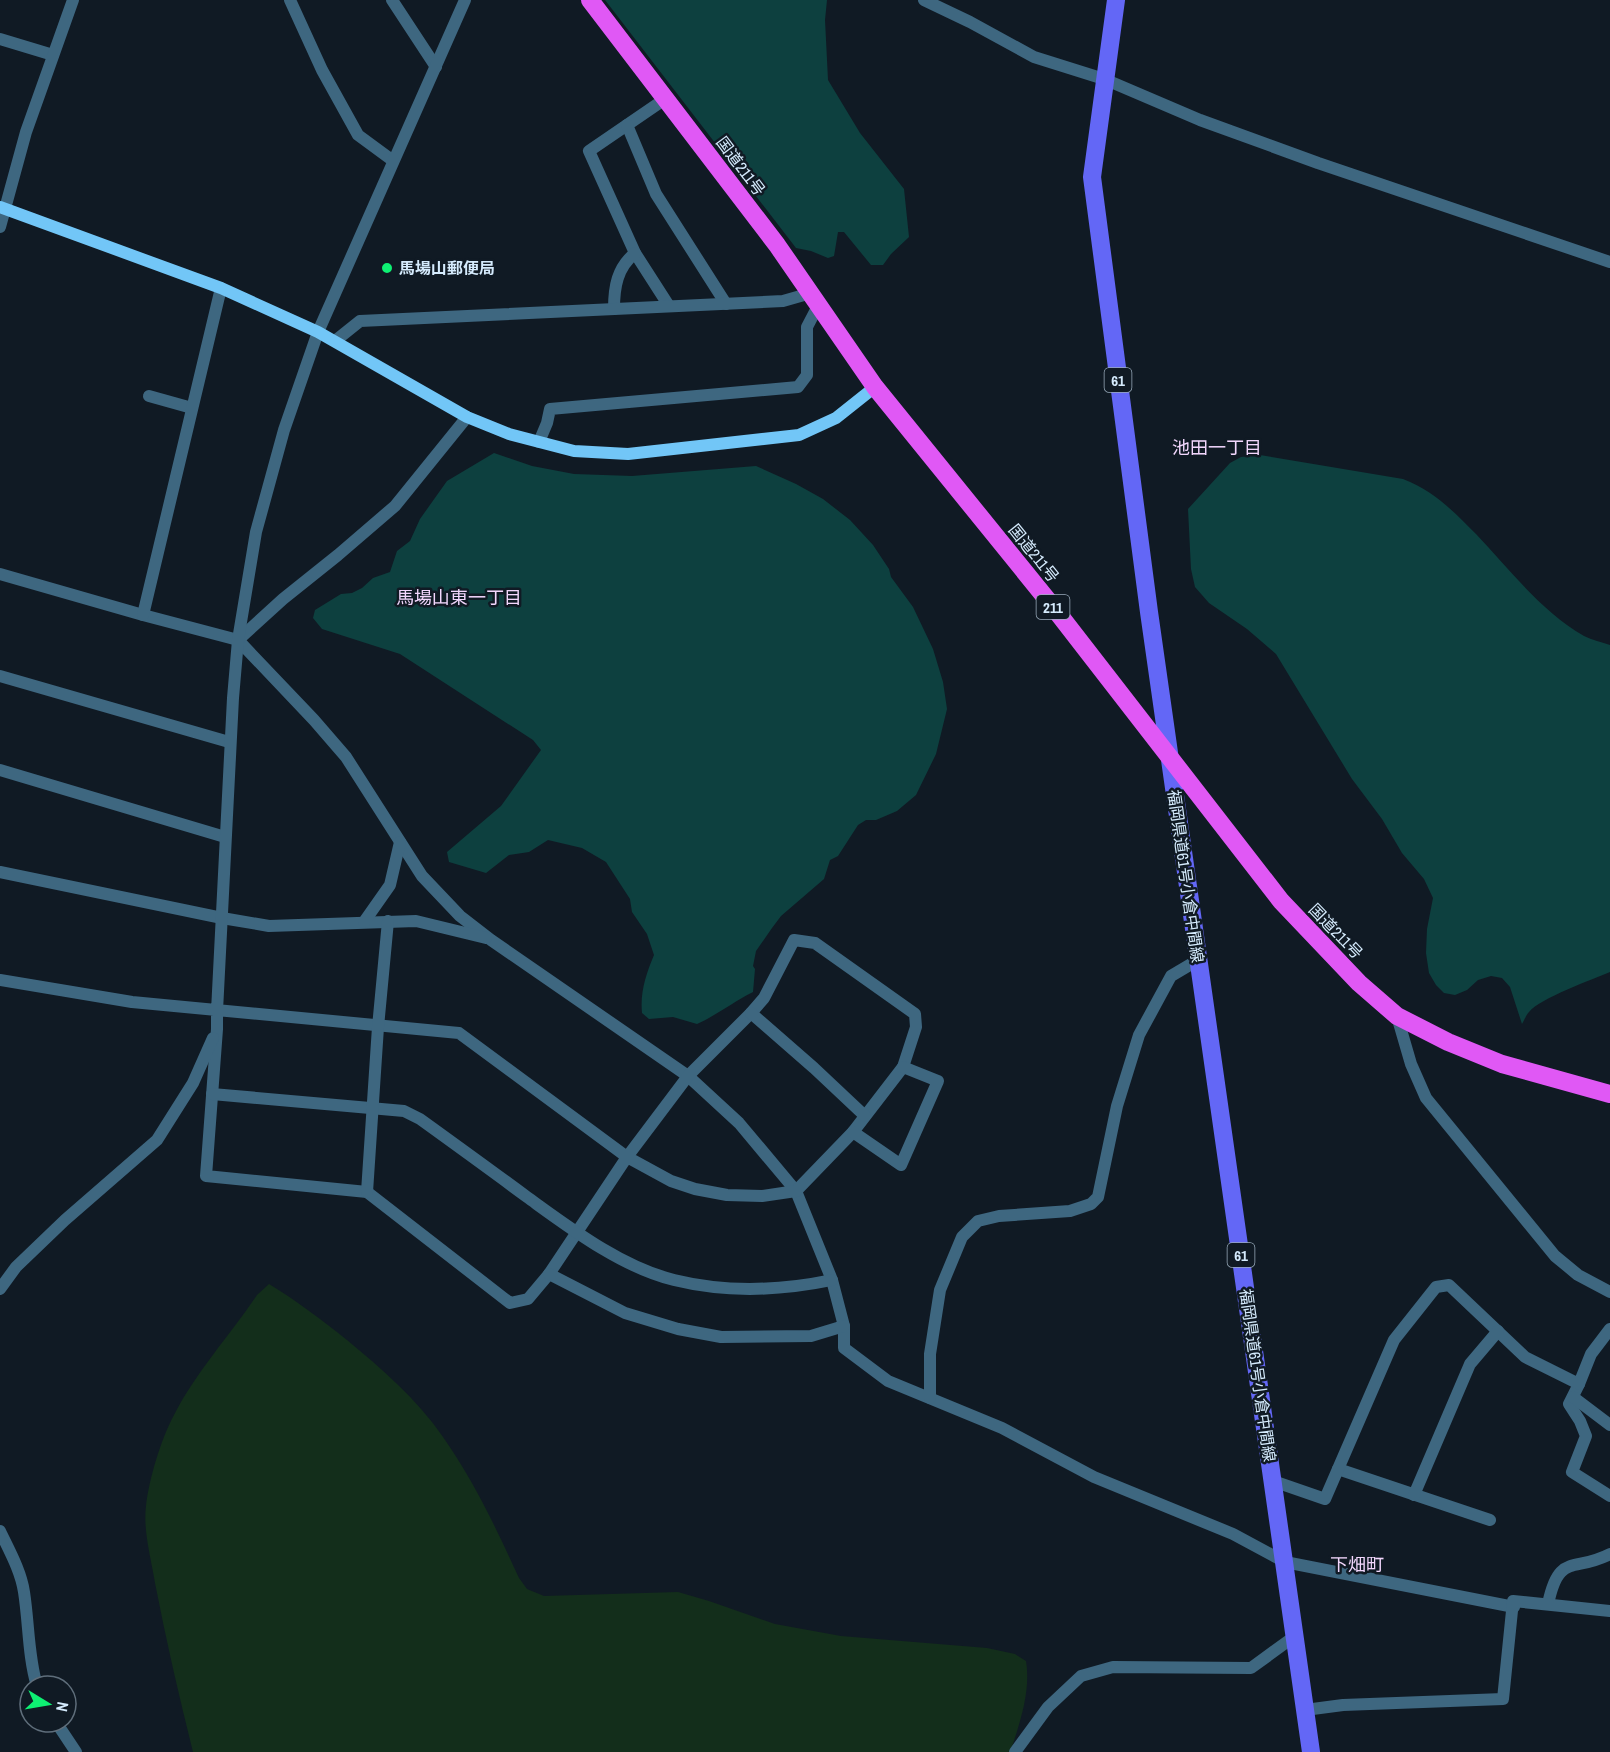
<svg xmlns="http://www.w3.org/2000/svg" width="1610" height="1752" viewBox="0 0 1610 1752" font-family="'Archivo Narrow','Noto Sans JP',sans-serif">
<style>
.green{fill:#132e1b}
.water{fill:#0d403f}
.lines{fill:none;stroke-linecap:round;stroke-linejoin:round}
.street{stroke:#3e6780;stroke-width:12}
.secondary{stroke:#72c6f7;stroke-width:12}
.primary{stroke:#6367f6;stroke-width:18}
.highway{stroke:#e058f5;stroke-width:18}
.poi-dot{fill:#0ef073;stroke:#101a24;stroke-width:2}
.labels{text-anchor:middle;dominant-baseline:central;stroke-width:5;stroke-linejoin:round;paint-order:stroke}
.shield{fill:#101a24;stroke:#9aacbc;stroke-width:1.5}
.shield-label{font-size:15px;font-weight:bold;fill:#d5ebfd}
.street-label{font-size:16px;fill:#d5ebfd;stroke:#101a24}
.poi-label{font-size:16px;font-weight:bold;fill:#d5ebfd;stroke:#101a24;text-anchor:start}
.neighbourhood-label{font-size:18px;fill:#f2d7fd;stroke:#101a24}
</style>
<rect width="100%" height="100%" fill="#101a24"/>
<path class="green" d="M269,1284C297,1301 322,1320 347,1340C382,1369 417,1399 443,1437C474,1481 497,1530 519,1578L527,1589L544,1596L678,1592L709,1601L775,1624L841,1636L987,1648L1015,1654L1026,1661C1031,1690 1020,1724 1010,1752H193C179,1696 166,1640 155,1583C151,1558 143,1531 146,1506C149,1479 161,1439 174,1415C196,1372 230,1335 257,1295Z"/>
<g class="water">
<path d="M605,0H827L825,20L828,80L860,133L904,189L909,237L891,254L883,265H871L844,232H838L834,256L828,258L811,251L796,248Z"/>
<path d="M494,453L532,466L574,474L632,476L756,466L796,484L823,499L850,520L873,545L889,569L891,577L913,607L933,649L943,682L947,709L936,754L916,795L897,811L876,820H866L858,825L838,856L830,860L824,879L781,916L772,928L756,951L753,966L755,969L753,992C733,1002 717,1015 697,1024L673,1017L649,1019L642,1013C640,992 646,974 654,955L647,934L632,912L630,899L606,862L582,848L548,840L529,852L509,855L486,873L449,862L447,852L501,806L541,750L533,740L400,654L322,629L313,618L315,610L341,594L352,593L362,588L373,578L390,572L397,551L410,541L420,519L447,481Z"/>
<path d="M1260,455L1403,479C1434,491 1453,511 1476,534C1509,569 1541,611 1584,636C1592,640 1602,642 1610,645V972C1593,979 1539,999 1529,1012C1526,1015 1524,1021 1522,1024L1510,987L1502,978L1491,976L1478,980L1467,990L1455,995L1444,993L1436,985L1429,973L1426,953L1427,929L1433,898L1424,879L1402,853L1382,819L1352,779L1276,654L1247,629L1209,603L1195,587L1191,569L1188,509L1230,463L1241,457Z"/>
</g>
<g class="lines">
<g class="street">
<path d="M290,0L322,70L358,135L392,160"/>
<path d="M392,0L436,67"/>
<path d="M924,0L970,22L1034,57L1104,79L1200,120L1318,163L1610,262"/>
<path d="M0,39L53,55"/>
<path d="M665,99L589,151L635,253L669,306"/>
<path d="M627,125L656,194L726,304"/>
<path d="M0,227L26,132L73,0"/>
<path d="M614,309C614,287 617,268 635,253"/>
<path d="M335,341L360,321L783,301L811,293"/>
<path d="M149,396L192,408"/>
<path d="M539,442L547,423L550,409L798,387L807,375V327L819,304"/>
<path d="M0,574L143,615L238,640L314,720L346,757L422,876L460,916L491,940L688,1076L739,1123L796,1191L832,1280L844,1326V1348L888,1381L1002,1428L1094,1477L1233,1534L1285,1562L1514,1607"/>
<path d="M143,615L221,288"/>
<path d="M238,640L283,599L338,555L395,506L467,417"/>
<path d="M0,676L229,742"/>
<path d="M0,770L225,837"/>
<path d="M0,872L222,918L269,926L416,921L486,938"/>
<path d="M364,922L390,885L400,842"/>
<path d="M0,980L132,1002L459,1033L627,1157L671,1181L695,1189L727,1195L762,1196L796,1191L853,1132L903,1067L916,1027L915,1014L815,943L794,940L764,998L751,1013L688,1076L627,1157L549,1274L528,1299L510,1303L367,1192L206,1176L217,1029V1011L233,698L238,640L256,532L284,430L318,332L465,0"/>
<path d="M751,1013L814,1068L865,1116"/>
<path d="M1397,1016L1411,1064L1426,1098L1555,1256L1578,1275L1610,1292"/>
<path d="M212,1094L404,1111L420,1119C456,1145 492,1171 527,1197C570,1228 621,1267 674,1280C727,1293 779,1291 832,1280"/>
<path d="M853,1132L901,1165L938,1081L903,1067"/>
<path d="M367,1192L378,1027L388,921"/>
<path d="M549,1274L625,1313L678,1329L721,1337L811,1336L844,1326"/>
<path d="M0,1289L16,1267L65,1220L157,1140L193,1083L213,1038"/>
<path d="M1579,1384L1569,1404L1580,1421L1586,1436L1572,1472L1610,1496"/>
<path d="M1573,1397L1610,1425"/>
<path d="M930,1398V1354L940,1290L962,1237L978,1221L999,1216L1070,1211L1091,1204L1098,1197L1117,1106L1139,1035L1171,976L1198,960"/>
<path d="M1338,1469L1490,1520"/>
<path d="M1273,1481L1325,1499L1394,1340L1436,1287L1449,1285L1525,1357L1579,1384L1591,1354L1610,1329"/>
<path d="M1414,1495L1470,1364L1498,1331"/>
<path d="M0,1531C9,1550 21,1571 24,1592C29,1624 28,1656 37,1686"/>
<path d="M1548,1604C1559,1552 1573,1573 1610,1554"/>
<path d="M1305,1710L1343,1705L1503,1699L1513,1601L1610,1611"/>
<path d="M56,1722L76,1752"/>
<path d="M1015,1752L1048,1707L1081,1676L1113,1667L1251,1668L1295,1636"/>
</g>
<path class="secondary" d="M0,207L221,288L318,332L467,417L509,434L574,451L628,454L799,435L836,418L875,387"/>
<path class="primary" d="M1116,0L1092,177L1149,612L1311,1752"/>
<path class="highway" d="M590,0L777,245L875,387L1054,608L1281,901L1359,983L1397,1016L1448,1042L1502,1064L1610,1094"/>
</g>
<circle class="poi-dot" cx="387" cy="268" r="6"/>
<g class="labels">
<g class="shield">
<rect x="1104.5" y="368" width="27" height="24" rx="4.5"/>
<rect x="1036.5" y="595" width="33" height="24" rx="4.5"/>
<rect x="1227.5" y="1243" width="27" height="24" rx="4.5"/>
</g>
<g class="shield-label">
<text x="1118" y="380">61</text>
<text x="1053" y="607">211</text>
<text x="1241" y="1255">61</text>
</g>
<g class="street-label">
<text transform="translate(741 166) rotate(53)">国道211号</text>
<text transform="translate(1034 553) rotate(51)">国道211号</text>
<text transform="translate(1186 876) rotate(82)">福岡県道61号小倉中間線</text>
<text transform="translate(1336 931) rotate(46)">国道211号</text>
<text transform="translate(1258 1375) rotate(82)">福岡県道61号小倉中間線</text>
</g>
<g class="poi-label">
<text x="399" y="268">馬場山郵便局</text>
</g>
<g class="neighbourhood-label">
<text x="1217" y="447">池田一丁目</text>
<text x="459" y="597">馬場山東一丁目</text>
<text x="1357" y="1564">下畑町</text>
</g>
</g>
<g transform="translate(48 1704) rotate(101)"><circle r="28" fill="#101a24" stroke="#5f6e7b" stroke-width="1.5"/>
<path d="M0-4.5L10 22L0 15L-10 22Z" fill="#0ef073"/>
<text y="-9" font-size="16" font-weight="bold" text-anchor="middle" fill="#d5ebfd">N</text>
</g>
</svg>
